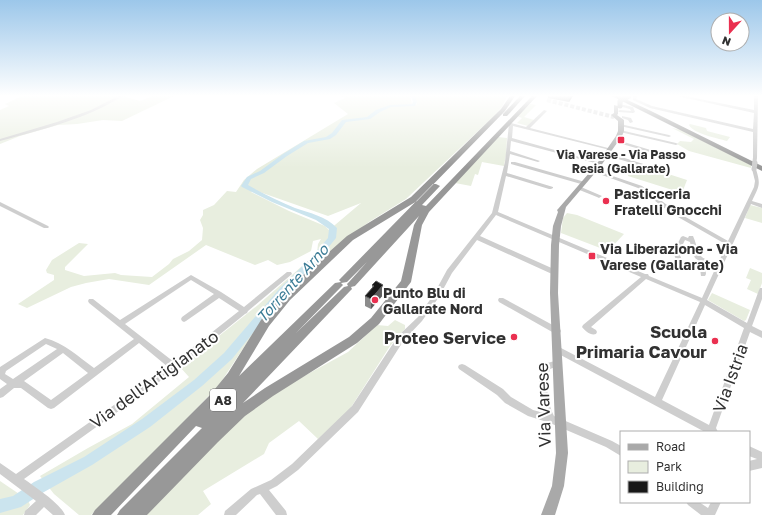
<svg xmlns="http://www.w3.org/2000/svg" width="762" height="515" viewBox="0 0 762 515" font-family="'Golos Text',sans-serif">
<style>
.green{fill:#e8eedf;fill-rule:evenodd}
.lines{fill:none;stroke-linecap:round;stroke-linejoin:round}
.river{fill:#cbe4ee;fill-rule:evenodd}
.minor-tunnel{stroke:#d6d6d6;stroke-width:4;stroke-dasharray:4 2;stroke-linecap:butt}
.minor{fill:#cecece;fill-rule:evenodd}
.major{fill:#a9a9a9;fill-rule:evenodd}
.highway{fill:#989898;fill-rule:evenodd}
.minor-bridge-far1{stroke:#cecece;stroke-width:4}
.minor-bridge{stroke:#cecece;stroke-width:5}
.major-bridge{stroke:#a9a9a9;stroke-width:5}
.wall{fill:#8c8c8c}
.shaded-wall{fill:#5d5d5d}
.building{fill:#181818;stroke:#5d5d5d}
.poi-dot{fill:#ea3050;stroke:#fff;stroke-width:1.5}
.labels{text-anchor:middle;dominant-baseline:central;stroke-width:4;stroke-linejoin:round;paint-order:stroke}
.far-poi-label{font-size:12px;font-weight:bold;fill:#313131;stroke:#fff}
.shield{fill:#fff;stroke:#6f6f6f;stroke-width:1}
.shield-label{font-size:13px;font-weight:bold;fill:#313131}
.poi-label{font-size:14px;font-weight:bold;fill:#313131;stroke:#fff;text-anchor:start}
.water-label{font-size:15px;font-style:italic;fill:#3b7c96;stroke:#fff}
.near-poi-label{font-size:17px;font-weight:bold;fill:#313131;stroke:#fff;text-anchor:end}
.near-street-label{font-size:17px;fill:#313131;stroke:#fff}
</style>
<rect width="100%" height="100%" fill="#fff"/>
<g class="green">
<path d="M22,96H118L109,104L123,96L140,101L153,96H174L122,121L103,120L77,124L58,125L20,136L0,144V110L9,106L5,104Z"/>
<path d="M342,96H412L410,97L412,104C401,107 388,103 380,111L392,106L415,105L417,104L415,96H507L502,107L493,117L406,199L369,222L322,258L254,332L219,385L178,428L91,515H79L54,494L40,476L88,448L132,424L189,377L180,367L258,305L310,259L317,253L318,244L321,239L313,241L311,251L290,262L277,265L268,260L255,265L206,245L149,285L109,279L86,283L71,287L27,308L18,304L54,280V275L47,273L46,270L52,260L79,243L88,244L65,267V270L84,276L115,273L121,275L152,277L169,264L173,259L189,251L202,240L203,228L200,220L203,215V210L214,205L227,191L236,192L244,180L257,169L348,114L334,103L345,98ZM254,190L328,216L361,203L329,230L325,226L289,211L251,192Z"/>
<path d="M530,104L536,105L524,117L534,120L528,126L517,123L522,118L517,116Z"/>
<path d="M690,124L706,128L707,131L730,137L727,141C717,138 694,134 689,125Z"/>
<path d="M672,128L681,130L751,165V168L689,151L677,144L680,141L691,142L694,139Z"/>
<path d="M498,137L507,138L506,155L504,166L482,162L478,175L475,174L471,186L455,183Z"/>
<path d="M631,162L687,180L682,193L628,176V169Z"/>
<path d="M750,205L762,208V223L745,218Z"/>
<path d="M567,213L577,215L624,234L608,251L561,233L563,218Z"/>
<path d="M750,268L762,273V283L758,294L747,289L751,280L746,278Z"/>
<path d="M712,293L750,310L746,320L744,321L708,300Z"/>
<path d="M395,320L405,325V329L390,346L348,412L318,439L299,421L269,443L264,454L203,491L211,504L198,515H140L246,413L284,387L348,352L377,325L388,326Z"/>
<path d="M0,481L28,500L30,505L23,515H0Z"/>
</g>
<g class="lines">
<path class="river" d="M411,96H415L417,102L415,106L391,107L380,112L370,119L346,122L336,135L330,139L308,143L287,156L264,173L251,179L248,185C263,194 279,201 295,208C309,213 326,216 337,228L336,238L315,264L286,292L232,359L202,386L150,427L92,465L44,492L21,507L0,513V499L13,496L34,482L84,457L142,419L194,380L224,353L280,288L309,260L328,238L329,229L316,220L272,202L242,187L241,186L247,177L260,171L283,154L304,141L326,137L332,133L342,120L367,117L376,110L390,105L412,104L413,102Z"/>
<path class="minor-tunnel" d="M547,100L614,117"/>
<g class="minor">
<path d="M118,96H123C86,119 41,130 0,141V139L57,122L91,110Z"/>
<path d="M633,96H637L636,99L652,106L753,129L754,113L677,96H685L754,110V96H758L757,158L755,159L753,158V132L650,108L633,100Z"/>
<path d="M619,104L633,107L635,112L633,113L619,112L618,111L620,110L631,111L630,109L619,106Z"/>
<path d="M544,110L547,111L530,128L612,149L610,150L513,126L512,138L601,163L599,164L511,141L510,151L540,161L538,162L510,154L507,173L553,187V188L551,189H549L506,176L498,212L645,274H648L649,276L702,298L716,267L705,264L706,274L705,276H701L699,261L695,258L692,251L678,249L684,267L681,269L679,268L671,246L674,244L677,245L681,237L683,236L688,238L689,236H693C701,255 694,257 718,263L727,245L671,213L638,188L591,171L593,170H595L642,186L675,211L728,241L754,187L755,181L752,169L754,168L756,169C761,185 759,186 752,201L762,204V208L751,204L707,300L747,323L759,290L760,288H762V299L752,326L762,331V338L750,332L716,428L718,432H705L555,352L554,350L555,348L558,347L561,348L655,397L700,302L646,279L591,327L596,330L597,332L596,334C591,336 585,331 582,327L583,325L641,277L496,215L480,236L556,270L557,272L556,274H552L477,240L452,273L439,297L422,321L404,340L358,412L298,470L277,486L269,490L286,511L287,515H276L260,494L257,495L236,515H224L225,511L251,489L271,480L292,464L352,406L398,336L418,317L434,294L447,270L492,213L505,162L509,124L511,123L526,127ZM685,240L690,242L691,247L682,246ZM705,305L744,328L709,425L662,400Z"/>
<path d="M622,116L631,118L633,122L630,123L628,120L622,118Z"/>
<path d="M620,124L669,135L671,136L669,137L620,126Z"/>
<path d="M620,130L676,143L678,144L676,145L620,132Z"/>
<path d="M615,140H617L654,151L650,152L615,142Z"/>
<path d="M605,153H609L662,170V171H658L605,155Z"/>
<path d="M511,162H515L585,182V184H581L511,164Z"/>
<path d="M577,187H581L602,196L599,198L597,197L577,189Z"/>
<path d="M0,202L48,226L49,227L48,228H44L0,206Z"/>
<path d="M287,272H291L292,274L248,311L247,313L245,314L177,369L24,479C35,487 60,503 65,515H53L44,507L36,515H24L25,511L36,501L0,474V463L16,474L168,367L139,343L54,408L51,409L48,408L21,388H14L3,397L0,398V389L7,384L0,379V367L45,338C64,343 79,357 94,368L134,339L89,303L88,301L89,299H93L120,320L191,275L221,292L244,307ZM191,280L214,294L182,317L181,319L182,321L184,322L186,321L219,298L239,311L174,362L125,324ZM46,344L57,349L13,379L5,374L6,371ZM63,353L88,373L51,400L24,381Z"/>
<path d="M499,298H503L560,329L561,331L560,333L557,334L554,333L499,302L498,300Z"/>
<path d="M558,360L561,361L562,363L561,365L550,369C545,384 547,402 554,416L612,441L621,446V456L606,447L550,423L528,416L505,403L497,395L459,369L458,367L459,365L462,364L465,365L503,389L511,397L533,410L544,413C538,396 537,380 544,364Z"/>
<path d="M749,446L762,452V468L749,471V461L757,459L749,456Z"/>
<path d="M686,502H699L708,508L711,502H721L715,515H701L688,505Z"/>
</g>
<path class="major" d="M614,105L618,106V114L617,115L624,120V131L622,136L600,167L566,207L561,226L559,245L558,293L568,453L564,486L555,515H541L552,486L556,453L550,293L551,245L553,226L558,212L557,210L558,209L596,165L616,136L618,131V121L611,115L614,113Z"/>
<g class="highway">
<path d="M510,96H515L505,111L417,201L353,240L290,300L269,326L239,376L335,283L341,282L339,280L341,278L433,184H436L440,186L422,205L426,206L532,96H537L429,212L422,225L411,282L379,324L357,343L273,396L245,416L218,442L147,515H117L120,510L202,428L196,426L111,515H92L95,510L210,395L228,373L261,320L282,294L347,236L411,197L501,109ZM419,216L414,225L401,281L371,318L349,337L265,388L243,403L350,291L352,289L351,287L355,286ZM367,262L349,282L347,284L348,286L344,287L296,333L341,287L343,285L341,283L347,282Z"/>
<path d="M520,96H525L507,116H503V114Z"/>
<path d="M612,96H619L651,111L762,166V171Z"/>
</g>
<path class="minor-bridge-far1" d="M754,164L755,158"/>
<path class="minor-bridge" d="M754,169L755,163"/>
<path class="major-bridge" d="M620,106V101L629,96"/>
</g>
<g class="wall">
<path d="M548,96H573L569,102L548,98Z"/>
<path d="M376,281L383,295L371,309L365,306V296L372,288V285Z"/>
</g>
<g class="shaded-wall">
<path d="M570,96H573L569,102Z"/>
<path d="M383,285V295L371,309V299Z"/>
</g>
<path class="building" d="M376,281L383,285L371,299L365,296L374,286L372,285Z"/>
<linearGradient id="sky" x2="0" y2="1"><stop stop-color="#9cc7ea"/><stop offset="0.57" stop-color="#fff"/><stop offset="1" stop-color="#fff" stop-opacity="0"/></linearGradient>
<rect width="762" height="168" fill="url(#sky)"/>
<g class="poi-dot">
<rect x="617" y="136" width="8" height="8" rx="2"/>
<circle cx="606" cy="201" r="4"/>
<rect x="588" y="252" width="8" height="8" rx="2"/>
<circle cx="375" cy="300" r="4"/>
<circle cx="514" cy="337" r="4"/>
<circle cx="715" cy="341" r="4"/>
</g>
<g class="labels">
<g class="far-poi-label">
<text x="621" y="154">Via Varese - Via Passo<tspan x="621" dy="14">Resia (Gallarate)</tspan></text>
</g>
<rect class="shield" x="210" y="389" width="26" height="22" rx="3"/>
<g class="shield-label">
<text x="223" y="400">A8</text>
</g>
<g class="poi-label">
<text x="614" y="193">Pasticceria<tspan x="614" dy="16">Fratelli Gnocchi</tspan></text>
<text x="600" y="248">Via Liberazione - Via<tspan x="600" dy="16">Varese (Gallarate)</tspan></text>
<text x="383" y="292">Punto Blu di<tspan x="383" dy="16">Gallarate Nord</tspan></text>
</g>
<g class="water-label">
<text transform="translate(292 283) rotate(-48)">Torrente Arno</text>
</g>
<g class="near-poi-label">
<text x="707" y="331">Scuola<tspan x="707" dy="20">Primaria Cavour</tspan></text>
<text x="506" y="337">Proteo Service</text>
</g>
<g class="near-street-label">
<text transform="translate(730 378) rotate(-70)">Via Istria</text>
<text transform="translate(154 379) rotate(-36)">Via dell'Artigianato</text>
<text transform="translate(543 405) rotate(-92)">Via Varese</text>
</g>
</g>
<rect x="620" y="431" width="130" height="72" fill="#ffffff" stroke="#adadad"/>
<rect x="628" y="444" width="20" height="6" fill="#a9a9a9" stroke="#adadad"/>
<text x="656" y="451" font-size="12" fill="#313131">Road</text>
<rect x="628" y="461" width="20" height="12" fill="#e8eedf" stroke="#adadad"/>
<text x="656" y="471" font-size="12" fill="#313131">Park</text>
<rect x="628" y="481" width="20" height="12" fill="#181818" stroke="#adadad"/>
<text x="656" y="491" font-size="12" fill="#313131">Building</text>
<g transform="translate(730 32) rotate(201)"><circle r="19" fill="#ffffff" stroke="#adadad"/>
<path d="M0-3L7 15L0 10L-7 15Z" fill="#ea3050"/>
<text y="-6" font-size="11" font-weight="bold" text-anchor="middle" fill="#313131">N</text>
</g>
</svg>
